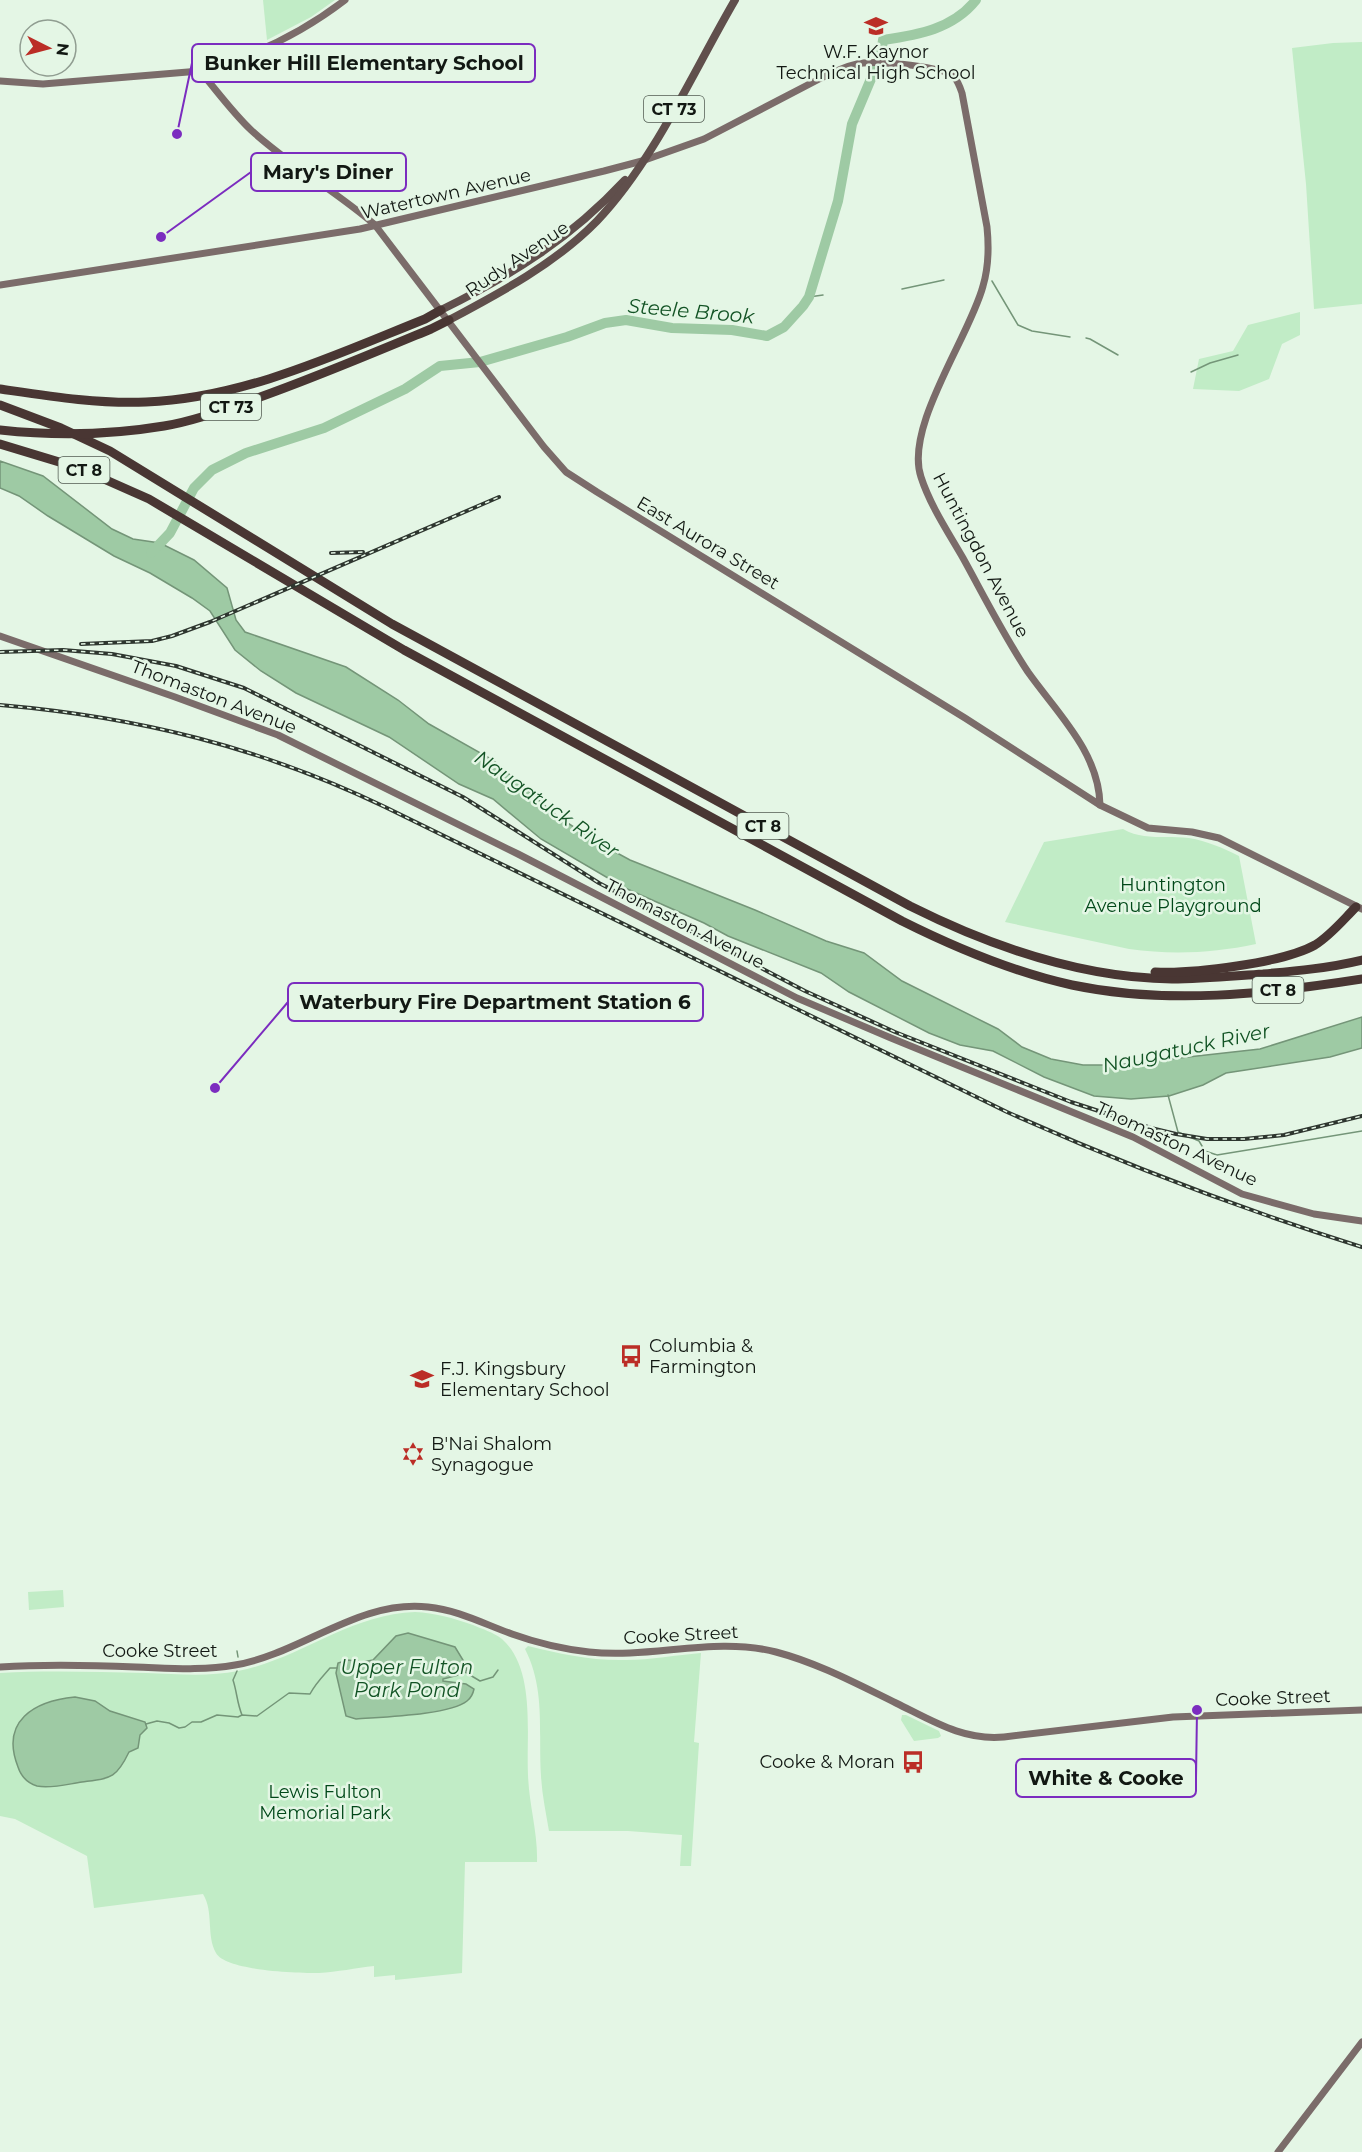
<svg xmlns="http://www.w3.org/2000/svg" width="1362" height="2152" viewBox="0 0 1362 2152" font-family="Montserrat,sans-serif">
<style>
.green{fill:#c1ecc6}
.water{fill:#9ecaa4;stroke:#749578;stroke-width:1.5}
.lines{fill:none;stroke-linecap:round;stroke-linejoin:round}
.stream{stroke:#749578;stroke-width:1.5}
.river{stroke:#9ecaa4;stroke-width:10}
.secondary{stroke:#7b6c6a;stroke-width:7}
.primary{stroke:#604f4c;stroke-width:8}
.motorway{stroke:#493633;stroke-width:9}
.rail-casing{stroke:#2e362f;stroke-width:4}
.rail{stroke:#e4f6e5;stroke-width:1.5;stroke-dasharray:4.5;stroke-linecap:butt}
.labels{text-anchor:middle;dominant-baseline:central;stroke-width:5;stroke-linejoin:round;paint-order:stroke}
.shield{fill:#e4f6e5;stroke:#515b52;stroke-width:1.5}
.shield-label{font-size:16px;font-weight:bold;fill:#121813}
.poi-label{font-size:18px;fill:#121813;stroke:#e4f6e5;text-anchor:start}
.street-label{font-size:18px;fill:#121813;stroke:#e4f6e5}
.park-label{font-size:18px;fill:#014819;stroke:#e4f6e5}
.water-label{font-size:20px;font-style:italic;fill:#125324;stroke:#e4f6e5}
.leader{fill:none;stroke:#7b2cbf;stroke-width:2}
.callout-dot{fill:#7b2cbf;stroke:#e4f6e5;stroke-width:2}
.callout{fill:#e4f6e5;stroke:#7b2cbf;stroke-width:2}
.callout-label{font-size:20px;text-anchor:middle;font-weight:bold;fill:#121813}
</style>
<rect width="100%" height="100%" fill="#e4f6e5"/>
<g class="green">
<path d="M263,0H335L311,17L267,40Z"/>
<path d="M1362,42V304L1314,309L1306,184L1292,48L1333,43Z"/>
<path d="M1300,312V335L1282,344L1269,379L1239,391L1193,389L1199,359L1233,351L1248,325Z"/>
<path d="M1123,829C1144,841 1166,835 1189,838C1207,841 1223,848 1239,856L1256,944C1214,953 1172,955 1129,949L1005,922L1044,842Z"/>
<path d="M63,1590L64,1607L29,1610L28,1592Z"/>
<path d="M415,1612C435,1613 453,1618 473,1625C482,1629 493,1632 502,1639C536,1669 526,1734 528,1775C529,1805 538,1833 537,1862H465L462,1973L395,1980V1975L374,1977V1966C356,1968 337,1972 319,1973C298,1973 226,1971 216,1953C206,1935 214,1912 203,1894L94,1908L87,1856L15,1819L0,1816V1673C49,1670 97,1672 146,1673C177,1674 208,1677 238,1671C300,1659 350,1614 415,1612Z"/>
<path d="M528,1646C560,1654 592,1661 626,1660C651,1660 676,1655 701,1653L694,1742L699,1743L691,1866H680L682,1835L628,1831H549C546,1813 542,1795 541,1776C538,1733 546,1690 525,1649Z"/>
<path d="M902,1715H906L939,1731L941,1736L938,1738L914,1741L901,1720Z"/>
</g>
<g class="water">
<path d="M0,461L43,476L112,529L133,539L160,543L194,560L227,588L236,620L245,632L346,667L398,700L429,724L493,760L557,816L595,841L630,860L755,910L826,941L864,953L902,981L998,1029L1022,1047L1051,1059L1083,1065H1116L1260,1049L1362,1017V1048L1330,1057L1226,1073L1203,1085L1169,1096L1131,1099L1094,1096L1044,1077L993,1051L960,1045L929,1033L849,992L821,973L728,936L704,923L625,888L541,839L493,799L459,784L389,737L296,693L261,671L235,650L210,611L192,598L150,573L114,556L48,516L19,496L0,488Z"/>
<path d="M408,1633L455,1647L466,1665L467,1671H460L458,1675L443,1679V1681L466,1684L474,1689C473,1694 471,1698 467,1701C450,1715 381,1717 356,1719L346,1716L336,1673L338,1663L348,1660L363,1662L373,1660L396,1636Z"/>
<path d="M75,1697L95,1701L110,1711L145,1722L147,1728L140,1735L138,1748L129,1752C116,1779 111,1778 82,1782C68,1784 51,1789 37,1786C27,1783 21,1776 18,1767C0,1721 34,1701 75,1697Z"/>
</g>
<g class="lines">
<g class="stream">
<path d="M992,281L1018,325L1032,331L1070,337"/>
<path d="M902,289L944,280"/>
<path d="M809,297L823,295"/>
<path d="M1086,338L1090,339L1118,355"/>
<path d="M1191,372L1210,363L1238,355"/>
<path d="M1168,1095L1178,1132L1199,1141L1205,1151L1217,1155L1362,1131"/>
<path d="M237,1651L238,1657"/>
<path d="M237,1671L233,1680C237,1692 237,1703 242,1715"/>
<path d="M465,1672L480,1681L493,1677L498,1670"/>
<path d="M146,1724L157,1721L169,1723L179,1728L185,1727L192,1722H201L217,1715L238,1717L242,1715L257,1716L289,1693L310,1694C315,1684 323,1676 330,1668H337"/>
</g>
<path class="river" d="M151,553L170,533L194,488L212,470L246,453L324,428L405,389L440,366L480,362L567,337L605,323L626,320L672,328L732,330L767,336L784,327L803,306L809,297L838,201L852,124L881,55L883,40C918,35 953,29 976,0"/>
<g class="secondary">
<path d="M200,71C217,91 233,113 251,130C290,166 336,191 375,225L544,447L566,472L597,492L965,718L1100,805L1148,828L1192,832L1219,838L1362,909"/>
<path d="M0,81L43,84L200,71C252,57 302,33 345,0"/>
<path d="M0,285L360,229L604,171L642,161L704,139L823,77C835,72 849,64 863,63C879,61 943,66 954,77C958,81 960,87 962,93L987,227C989,247 989,266 983,286C970,336 904,427 921,477C930,505 948,532 963,558C984,596 1004,636 1028,672C1057,713 1099,752 1100,805"/>
<path d="M0,636L175,697L278,735L518,854L797,998L891,1038L1133,1137L1242,1194L1314,1214L1362,1221"/>
<path d="M0,1667C45,1664 90,1665 136,1667C169,1668 202,1671 235,1665C301,1654 359,1599 428,1607C458,1610 484,1624 512,1634C537,1643 563,1649 589,1652C652,1659 714,1636 776,1652C818,1663 857,1684 896,1703C931,1720 963,1741 1004,1737L1173,1717L1362,1710"/>
<path d="M1278,2152L1362,2042"/>
</g>
<g class="primary">
<path d="M441,310C512,275 570,239 625,180"/>
<path d="M449,320C500,293 556,263 597,221C654,161 693,72 735,0"/>
</g>
<g class="motorway">
<path d="M0,389C48,396 97,404 146,402C244,398 335,355 425,319L441,310"/>
<path d="M0,405L61,428L110,451L392,624L910,906C990,946 1081,978 1172,979C1202,979 1233,976 1263,974C1296,971 1329,968 1362,960"/>
<path d="M0,430C54,436 110,435 164,426C194,421 223,410 252,400C312,379 371,354 431,329L449,320"/>
<path d="M0,444L79,468L149,499L404,650L902,921C956,948 1013,972 1072,985C1167,1005 1267,994 1362,979"/>
<path d="M1155,972C1192,974 1283,963 1315,945C1331,935 1343,920 1356,907"/>
</g>
<g class="rail-casing">
<g id="rail">
<path d="M331,553L363,552"/>
<path d="M81,644L152,641L172,636L210,622L499,497"/>
<path d="M0,652L63,650L112,654L176,666L244,688L463,797L599,883L805,991L895,1032L1071,1102L1151,1128L1176,1134L1207,1139H1244L1284,1135L1362,1116"/>
<path d="M0,705C138,717 260,747 385,807L1007,1112C1123,1164 1241,1209 1362,1247"/>
</g>
</g>
<use href="#rail" class="rail"/>
</g>
<defs>
<g id="school-bare" transform="scale(1.8)"><path d="M0-5L7-2L0 1L-7-2ZM-4 1L0 2.5L4 1V4Q0 6-4 4Z" fill="#bb2d26" stroke="#e4f6e5" stroke-width="2.5" paint-order="stroke"/></g>
<g id="bus-bare" transform="scale(1.8)"><path d="M-5-6H5V4H4V6H2V4H-2V6H-4V4H-5ZM-3.5-4V0h7V-4ZM-3.5 1.2v1.5H-2V1.2ZM2 1.2v1.5H3.5V1.2Z" fill="#bb2d26" stroke="#e4f6e5" stroke-width="2.5" paint-order="stroke"/></g>
<g id="synagogue-bare" transform="scale(1.8)"><path d="M0-6.5L5.6 3.2H-5.6ZM0 6.5L5.6-3.2H-5.6Z" fill="#bb2d26" stroke="#e4f6e5" stroke-width="2.5" paint-order="stroke"/></g>
</defs>
<g fill-rule="evenodd">
<use href="#school-bare" x="876" y="26"/>
<use href="#bus-bare" x="631" y="1356"/>
<use href="#school-bare" x="422" y="1379"/>
<use href="#synagogue-bare" x="413" y="1454"/>
<use href="#bus-bare" x="913" y="1762"/>
</g>
<g class="labels">
<g class="shield">
<rect x="644" y="96" width="60" height="26" rx="4.5"/>
<rect x="201" y="394" width="60" height="26" rx="4.5"/>
<rect x="58.5" y="457" width="51" height="26" rx="4.5"/>
<rect x="737.5" y="813" width="51" height="26" rx="4.5"/>
<rect x="1252.5" y="977" width="51" height="26" rx="4.5"/>
</g>
<g class="shield-label">
<text x="674" y="109">CT 73</text>
<text x="231" y="407">CT 73</text>
<text x="84" y="470">CT 8</text>
<text x="763" y="826">CT 8</text>
<text x="1278" y="990">CT 8</text>
</g>
<g class="poi-label">
<text x="876" y="52" text-anchor="middle">W.F. Kaynor<tspan x="876" dy="21">Technical High School</tspan></text>
<text x="649" y="1346">Columbia &amp;<tspan x="649" dy="21">Farmington</tspan></text>
<text x="440" y="1369">F.J. Kingsbury<tspan x="440" dy="21">Elementary School</tspan></text>
<text x="431" y="1444">B'Nai Shalom<tspan x="431" dy="21">Synagogue</tspan></text>
<text x="895" y="1762" text-anchor="end">Cooke &amp; Moran</text>
</g>
<g class="street-label">
<text transform="translate(446 194) rotate(-13)">Watertown Avenue</text>
<text transform="translate(517 259) rotate(-34)">Rudy Avenue</text>
<text transform="translate(708 543) rotate(31)">East Aurora Street</text>
<text transform="translate(981 555) rotate(62)">Huntingdon Avenue</text>
<text transform="translate(214 697) rotate(21)">Thomaston Avenue</text>
<text transform="translate(685 924) rotate(27)">Thomaston Avenue</text>
<text transform="translate(1177 1144) rotate(25)">Thomaston Avenue</text>
<text transform="translate(681 1635) rotate(-3)">Cooke Street</text>
<text x="160" y="1651">Cooke Street</text>
<text transform="translate(1273 1698) rotate(-2)">Cooke Street</text>
</g>
<g class="park-label">
<text x="1173" y="885">Huntington<tspan x="1173" dy="21">Avenue Playground</tspan></text>
<text x="325" y="1792">Lewis Fulton<tspan x="325" dy="21">Memorial Park</tspan></text>
</g>
<g class="water-label">
<text transform="translate(691 311) rotate(5)">Steele Brook</text>
<text transform="translate(547 804) rotate(35)">Naugatuck River</text>
<text transform="translate(1186 1048) rotate(-12)">Naugatuck River</text>
<text x="407" y="1667">Upper Fulton<tspan x="407" dy="23">Park Pond</tspan></text>
</g>
</g>
<path class="leader" d="M177 134L192 63M161 237L251 172M215 1088L288 1002M1197 1710L1196 1778"/>
<g class="callout-dot">
<circle cx="177" cy="134" r="6"/>
<circle cx="161" cy="237" r="6"/>
<circle cx="215" cy="1088" r="6"/>
<circle cx="1197" cy="1710" r="6"/>
</g>
<g class="callout">
<rect x="192" y="44" width="343" height="38" rx="6"/>
<rect x="251" y="153" width="155" height="38" rx="6"/>
<rect x="288" y="983" width="415" height="38" rx="6"/>
<rect x="1016" y="1759" width="180" height="38" rx="6"/>
</g>
<g class="callout-label">
<text x="364" y="70">Bunker Hill Elementary School</text>
<text x="328" y="179">Mary's Diner</text>
<text x="495" y="1009">Waterbury Fire Department Station 6</text>
<text x="1106" y="1785">White &amp; Cooke</text>
</g>
<g transform="translate(48 48) rotate(96)"><circle r="28" fill="#e4f6e5" stroke="#909d91" stroke-width="1.5"/>
<path d="M0-4.5L10 22L0 15L-10 22Z" fill="#bb2d26"/>
<text y="-9" font-size="16" font-weight="bold" text-anchor="middle" fill="#121813">N</text>
</g>
</svg>
